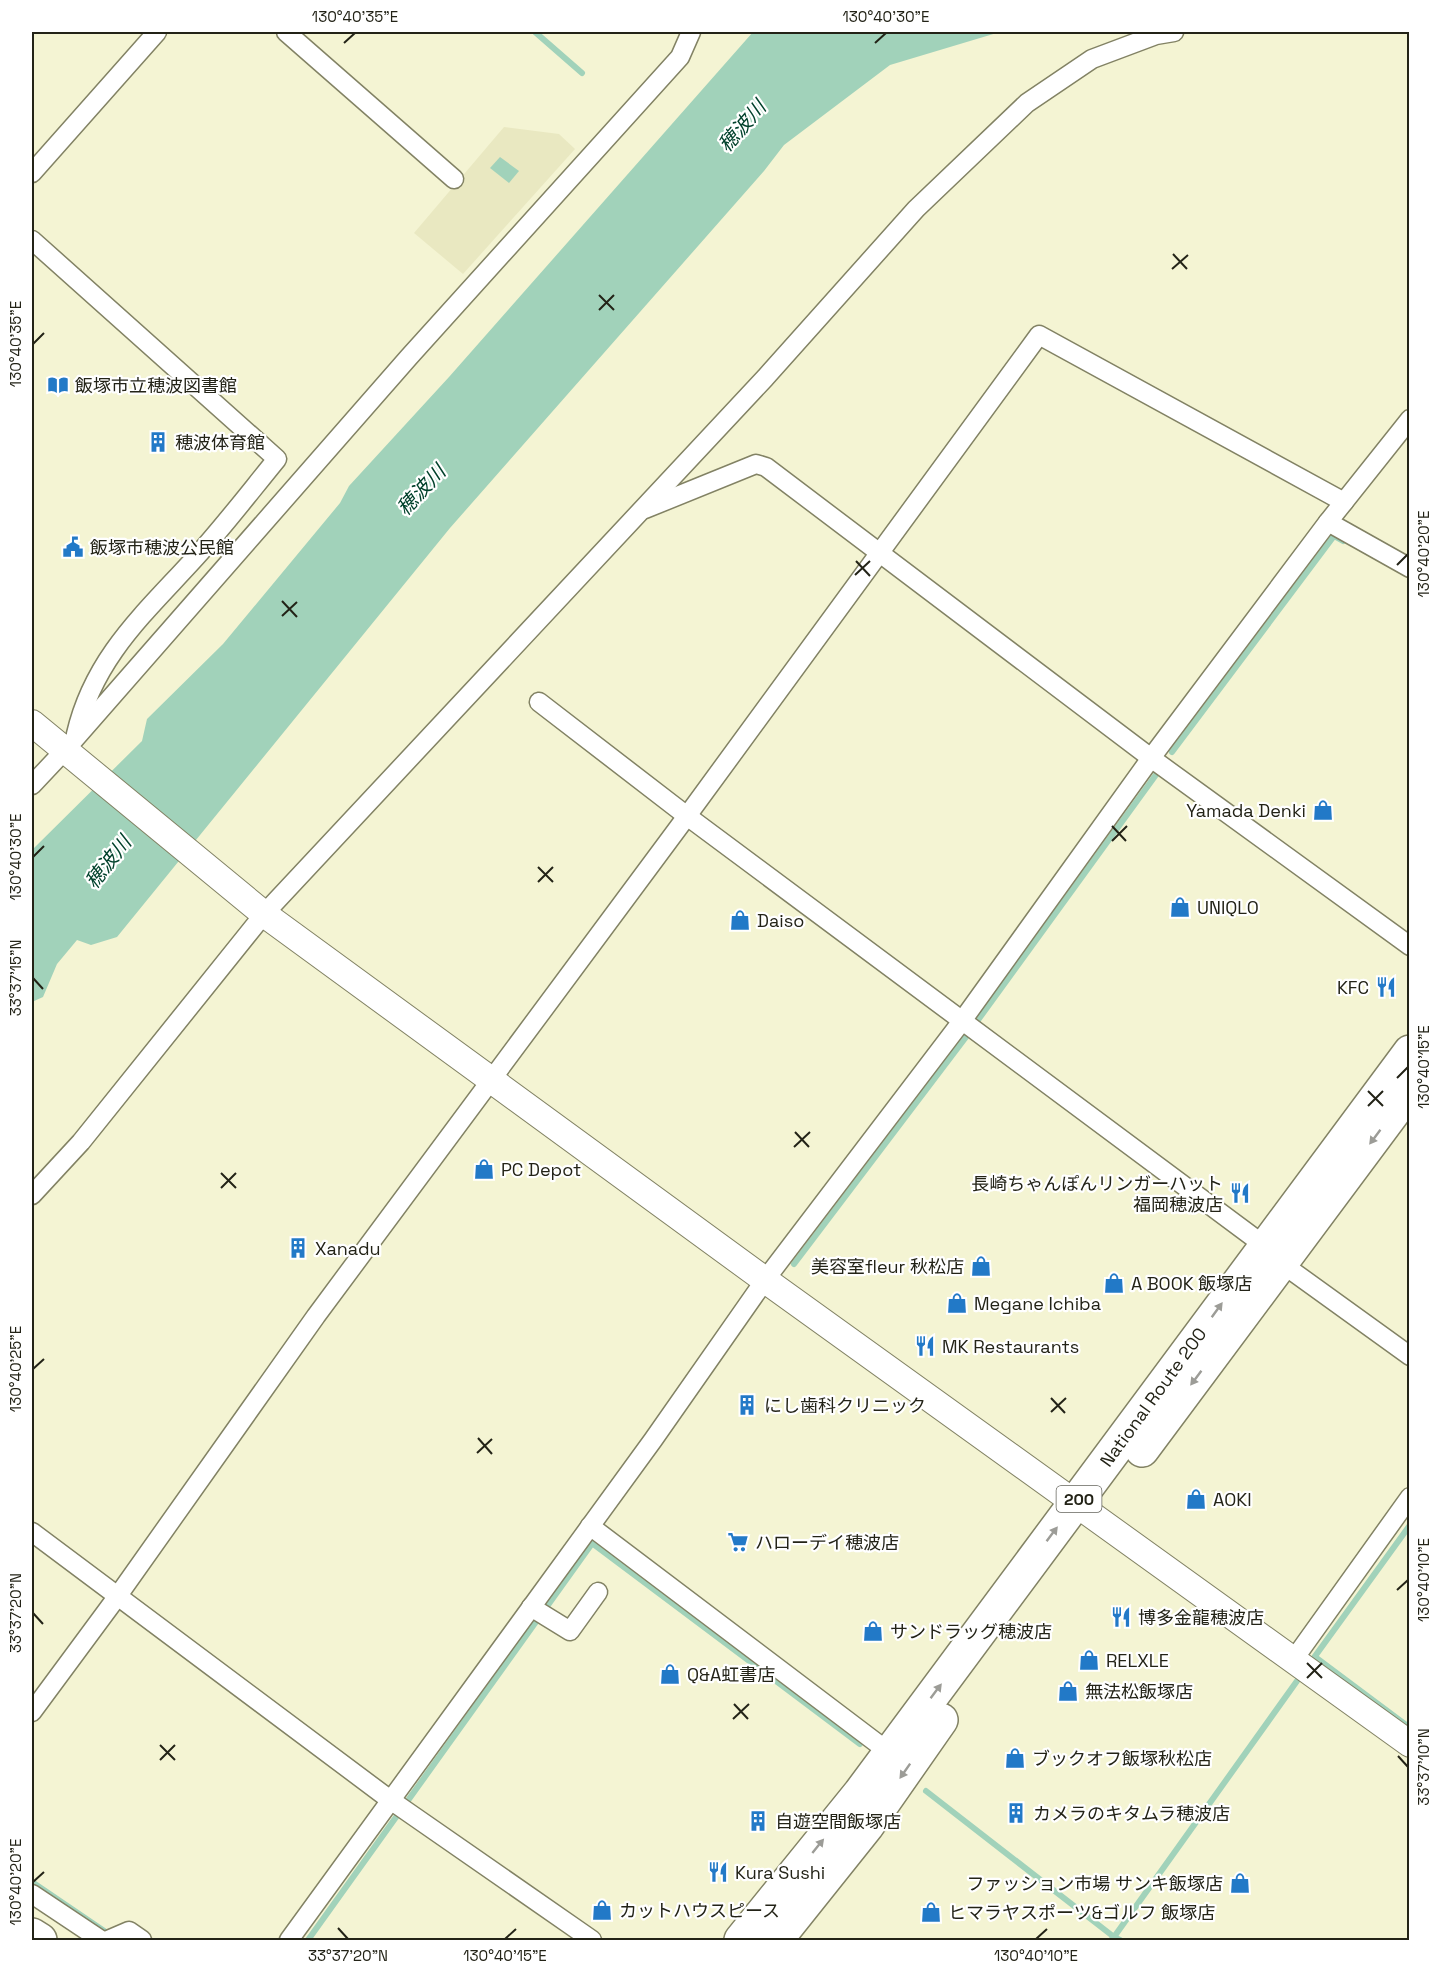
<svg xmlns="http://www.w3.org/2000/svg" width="1441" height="1972" viewBox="0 0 1441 1972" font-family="'Space Grotesk','Noto Sans JP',sans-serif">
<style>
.built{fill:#e9e8c1}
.water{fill:#a1d2ba}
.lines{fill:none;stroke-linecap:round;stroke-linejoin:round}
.stream{stroke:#a1d2ba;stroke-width:6}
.street-casing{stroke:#828264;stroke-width:21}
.secondary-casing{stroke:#828264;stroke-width:28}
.highway-casing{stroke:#828264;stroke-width:36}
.street{stroke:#fff;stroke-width:18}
.secondary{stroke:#fff;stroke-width:26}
.highway{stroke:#fff;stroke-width:33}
.oneway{fill:#9c9c97}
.ticks{fill:none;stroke:#232317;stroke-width:2}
.labels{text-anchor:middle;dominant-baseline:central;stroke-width:4.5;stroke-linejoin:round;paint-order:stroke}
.shield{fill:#fff;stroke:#65655d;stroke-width:1.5}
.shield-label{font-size:16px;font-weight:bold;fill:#232317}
.poi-label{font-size:18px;fill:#232317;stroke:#fff;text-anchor:start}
.street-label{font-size:18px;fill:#232317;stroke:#fff}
.water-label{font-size:20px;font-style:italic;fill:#00412b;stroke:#fff}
.neatline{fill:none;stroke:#232317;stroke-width:2}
.ticks-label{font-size:15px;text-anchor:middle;fill:#232317}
</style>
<rect width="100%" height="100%" fill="#f4f4d3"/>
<path class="built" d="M504,127L559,134L575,149L463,274L414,233Z"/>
<g class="water">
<path d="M753,32H1000L890,65L784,145L764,171L450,528L117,937L91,945L77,940L57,964L43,997L32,1002V850L142,741L147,719L223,644L340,503L349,486L449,377Z"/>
<path d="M500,157L519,171L509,183L490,168Z"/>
</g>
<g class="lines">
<g class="stream">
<path d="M535,32L582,73"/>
<path d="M1172,752L1334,536L1343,541"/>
<path d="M978,1020L1158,772"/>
<path d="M794,1264L966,1037"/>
<path d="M592,1543L860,1744"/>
<path d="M1315,1657L1410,1728"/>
<path d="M1313,1659L1410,1525"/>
<path d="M926,1791L1114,1937L1297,1681"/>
<path d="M32,1882L110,1935"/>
<path d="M308,1940L596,1538"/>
<path d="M1111,1940L1114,1937L1120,1940"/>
</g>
<g class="street-casing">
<g id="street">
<path d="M286,32L454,179"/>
<path d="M32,173L157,32"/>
<path d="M32,240L277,459C250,492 224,526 195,558C145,613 94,657 76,734"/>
<path d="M645,509L756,464L766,467L1151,758L1410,946"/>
<path d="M1328,522L1410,568"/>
<path d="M539,702L687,816L1265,1246"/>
<path d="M32,785L65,750L409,357L680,57L691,32"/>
<path d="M32,1195L81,1142L264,914L765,378L916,209L1027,103L1092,59L1156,35L1174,32"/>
<path d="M1281,1263L1410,1356"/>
<path d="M590,1526L890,1753"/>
<path d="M32,1532L389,1799L592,1940"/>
<path d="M531,1607L570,1631L598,1592"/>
<path d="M1294,1659L1410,1497"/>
<path d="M32,1712L117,1597L316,1316L687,816L1039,335L1344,502"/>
<path d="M32,1894L101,1940"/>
<path d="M108,1940L129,1931L142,1940"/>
<path d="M289,1940L653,1440L765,1280L962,1021L1151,758L1328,522L1410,419"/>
</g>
</g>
<g class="secondary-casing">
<path id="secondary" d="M32,723L264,914L765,1280L1410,1744"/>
</g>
<g class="highway-casing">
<g id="highway">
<path d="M1142,1450L1410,1090"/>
<path d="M32,1935L40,1940"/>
<path d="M741,1940L860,1793L1410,1052"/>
<path d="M776,1940L867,1826L941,1720"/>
</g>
</g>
<use href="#street" class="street"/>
<use href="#secondary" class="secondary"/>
<use href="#highway" class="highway"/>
</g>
<defs><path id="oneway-solid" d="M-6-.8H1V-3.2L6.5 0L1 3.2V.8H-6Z" transform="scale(1.5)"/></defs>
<g class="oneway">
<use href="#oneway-solid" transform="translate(1375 1137) rotate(127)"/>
<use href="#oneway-solid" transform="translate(1217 1310) rotate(-54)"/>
<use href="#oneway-solid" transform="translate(1196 1378) rotate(127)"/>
<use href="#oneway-solid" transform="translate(1052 1534) rotate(-53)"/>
<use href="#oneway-solid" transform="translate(936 1691) rotate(-53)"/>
<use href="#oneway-solid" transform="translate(905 1771) rotate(125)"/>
<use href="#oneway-solid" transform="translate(818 1846) rotate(-51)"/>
</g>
<path class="ticks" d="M344,43L355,33M875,43L886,33M1173,254L1187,269M1172,269L1188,255M599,295L614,310M599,310L614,295M33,344L44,333M856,561L870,576M1397,565L1408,554M855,575L870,561M282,601L297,617M282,616L297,602M1112,826L1126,841M1112,841L1127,826M33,857L44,846M538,867L553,882M538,882L553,867M33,978L43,989M1397,1078L1408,1067M1368,1091L1383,1106M1368,1106L1383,1091M795,1132L809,1147M794,1147L810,1132M221,1173L236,1188M221,1188L236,1173M33,1369L44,1359M1051,1398L1065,1413M1051,1412L1066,1398M478,1438L492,1454M477,1453L492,1439M1397,1590L1408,1580M33,1613L43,1624M1307,1663L1322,1678M1307,1678L1322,1663M734,1704L748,1719M733,1719L749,1704M160,1745L175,1760M1398,1756L1408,1767M160,1760L175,1745M33,1882L44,1872M338,1928L348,1939M505,1939L516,1929M1036,1939L1047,1929"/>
<defs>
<g id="library-bare" transform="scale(1.62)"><path d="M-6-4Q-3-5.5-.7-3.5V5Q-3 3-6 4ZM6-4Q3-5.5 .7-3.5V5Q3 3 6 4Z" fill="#2279c7" stroke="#fff" stroke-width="2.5" paint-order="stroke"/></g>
<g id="building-bare" transform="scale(1.62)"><path d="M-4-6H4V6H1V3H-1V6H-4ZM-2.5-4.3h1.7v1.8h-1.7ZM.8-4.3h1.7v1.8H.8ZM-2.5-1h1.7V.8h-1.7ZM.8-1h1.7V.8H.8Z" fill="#2279c7" stroke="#fff" stroke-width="2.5" paint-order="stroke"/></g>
<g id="civic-bare" transform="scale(1.62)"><path d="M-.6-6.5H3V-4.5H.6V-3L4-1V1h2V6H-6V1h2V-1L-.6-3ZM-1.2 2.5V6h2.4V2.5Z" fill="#2279c7" stroke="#fff" stroke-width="2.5" paint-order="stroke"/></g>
<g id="shop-bare" transform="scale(1.62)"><path d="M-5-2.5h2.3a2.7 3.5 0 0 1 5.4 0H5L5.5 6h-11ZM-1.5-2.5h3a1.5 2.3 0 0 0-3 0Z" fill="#2279c7" stroke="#fff" stroke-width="2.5" paint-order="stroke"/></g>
<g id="restaurant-bare" transform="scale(1.62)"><path d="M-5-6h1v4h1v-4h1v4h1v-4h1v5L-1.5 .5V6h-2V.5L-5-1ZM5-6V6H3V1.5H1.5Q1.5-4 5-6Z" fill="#2279c7" stroke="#fff" stroke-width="2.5" paint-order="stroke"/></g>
<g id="supermarket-bare" transform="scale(1.62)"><path d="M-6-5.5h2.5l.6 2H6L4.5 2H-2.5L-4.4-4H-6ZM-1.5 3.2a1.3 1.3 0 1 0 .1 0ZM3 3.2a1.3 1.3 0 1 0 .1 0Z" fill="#2279c7" stroke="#fff" stroke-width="2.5" paint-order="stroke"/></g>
</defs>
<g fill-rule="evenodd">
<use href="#library-bare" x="58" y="385"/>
<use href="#building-bare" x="158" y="442"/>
<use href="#civic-bare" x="73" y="547"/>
<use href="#shop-bare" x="1323" y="810"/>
<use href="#shop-bare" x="1180" y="907"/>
<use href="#shop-bare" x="740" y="920"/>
<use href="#restaurant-bare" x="1386" y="987"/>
<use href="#shop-bare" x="484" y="1169"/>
<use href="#restaurant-bare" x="1240" y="1193"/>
<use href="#building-bare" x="298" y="1248"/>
<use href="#shop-bare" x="981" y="1266"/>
<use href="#shop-bare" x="1114" y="1283"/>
<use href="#shop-bare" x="957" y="1303"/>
<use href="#restaurant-bare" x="925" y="1346"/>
<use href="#building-bare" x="747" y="1405"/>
<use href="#shop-bare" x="1196" y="1499"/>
<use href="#supermarket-bare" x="738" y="1542"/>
<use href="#restaurant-bare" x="1121" y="1617"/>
<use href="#shop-bare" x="873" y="1631"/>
<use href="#shop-bare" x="1089" y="1660"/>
<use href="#shop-bare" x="670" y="1674"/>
<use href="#shop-bare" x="1068" y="1691"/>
<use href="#shop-bare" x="1015" y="1758"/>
<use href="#building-bare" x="1016" y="1813"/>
<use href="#building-bare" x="758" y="1821"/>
<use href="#restaurant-bare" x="718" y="1872"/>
<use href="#shop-bare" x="1240" y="1883"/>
<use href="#shop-bare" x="602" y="1910"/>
<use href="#shop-bare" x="931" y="1912"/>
</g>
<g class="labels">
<rect class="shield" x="1056.5" y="1486" width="45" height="26" rx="4.5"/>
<g class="shield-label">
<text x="1079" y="1499">200</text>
</g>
<g class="poi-label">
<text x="75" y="385">飯塚市立穂波図書館</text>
<text x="175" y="442">穂波体育館</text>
<text x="90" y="547">飯塚市穂波公民館</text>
<text x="1306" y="810" text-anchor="end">Yamada Denki</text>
<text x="1197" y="907">UNIQLO</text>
<text x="757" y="920">Daiso</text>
<text x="1369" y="987" text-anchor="end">KFC</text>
<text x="501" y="1169">PC Depot</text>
<text x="1223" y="1183" text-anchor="end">長崎ちゃんぽんリンガーハット<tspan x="1223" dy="21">福岡穂波店</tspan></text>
<text x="315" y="1248">Xanadu</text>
<text x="964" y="1266" text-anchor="end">美容室fleur 秋松店</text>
<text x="1131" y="1283">A BOOK 飯塚店</text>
<text x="974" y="1303">Megane Ichiba</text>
<text x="942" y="1346">MK Restaurants</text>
<text x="764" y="1405">にし歯科クリニック</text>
<text x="1213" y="1499">AOKI</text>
<text x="755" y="1542">ハローデイ穂波店</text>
<text x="1138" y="1617">博多金龍穂波店</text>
<text x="890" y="1631">サンドラッグ穂波店</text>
<text x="1106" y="1660">RELXLE</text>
<text x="687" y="1674">Q&amp;A虹書店</text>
<text x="1085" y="1691">無法松飯塚店</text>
<text x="1032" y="1758">ブックオフ飯塚秋松店</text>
<text x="1033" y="1813">カメラのキタムラ穂波店</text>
<text x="775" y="1821">自遊空間飯塚店</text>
<text x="735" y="1872">Kura Sushi</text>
<text x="1223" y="1883" text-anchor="end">ファッション市場 サンキ飯塚店</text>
<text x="619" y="1910">カットハウスピース</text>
<text x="948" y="1912">ヒマラヤスポーツ&amp;ゴルフ 飯塚店</text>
</g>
<g class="street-label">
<text transform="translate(1153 1397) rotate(-54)">National Route 200</text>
</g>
<g class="water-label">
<text transform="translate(742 126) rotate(-49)">穂波川</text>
<text transform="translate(421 490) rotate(-47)">穂波川</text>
<text transform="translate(108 862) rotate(-52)">穂波川</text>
</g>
</g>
<rect width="1441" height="1972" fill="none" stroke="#ffffff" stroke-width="66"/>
<rect x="33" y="33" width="1375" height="1906" class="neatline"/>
<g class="ticks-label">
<text x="355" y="22">130°40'35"E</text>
<text x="886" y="22">130°40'30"E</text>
<text transform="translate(16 344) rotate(-90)" y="5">130°40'35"E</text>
<text transform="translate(1424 554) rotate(-90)" y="5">130°40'20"E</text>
<text transform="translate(16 857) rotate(-90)" y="5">130°40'30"E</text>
<text transform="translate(16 978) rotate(-90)" y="5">33°37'15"N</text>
<text transform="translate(1424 1067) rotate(-90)" y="5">130°40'15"E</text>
<text transform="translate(16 1369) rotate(-90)" y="5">130°40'25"E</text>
<text transform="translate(1424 1580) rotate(-90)" y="5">130°40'10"E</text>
<text transform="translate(16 1613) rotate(-90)" y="5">33°37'20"N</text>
<text transform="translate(1424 1767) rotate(-90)" y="5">33°37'10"N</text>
<text transform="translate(16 1882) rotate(-90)" y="5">130°40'20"E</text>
<text x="348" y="1961">33°37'20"N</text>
<text x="505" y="1961">130°40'15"E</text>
<text x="1036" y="1961">130°40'10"E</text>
</g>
</svg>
